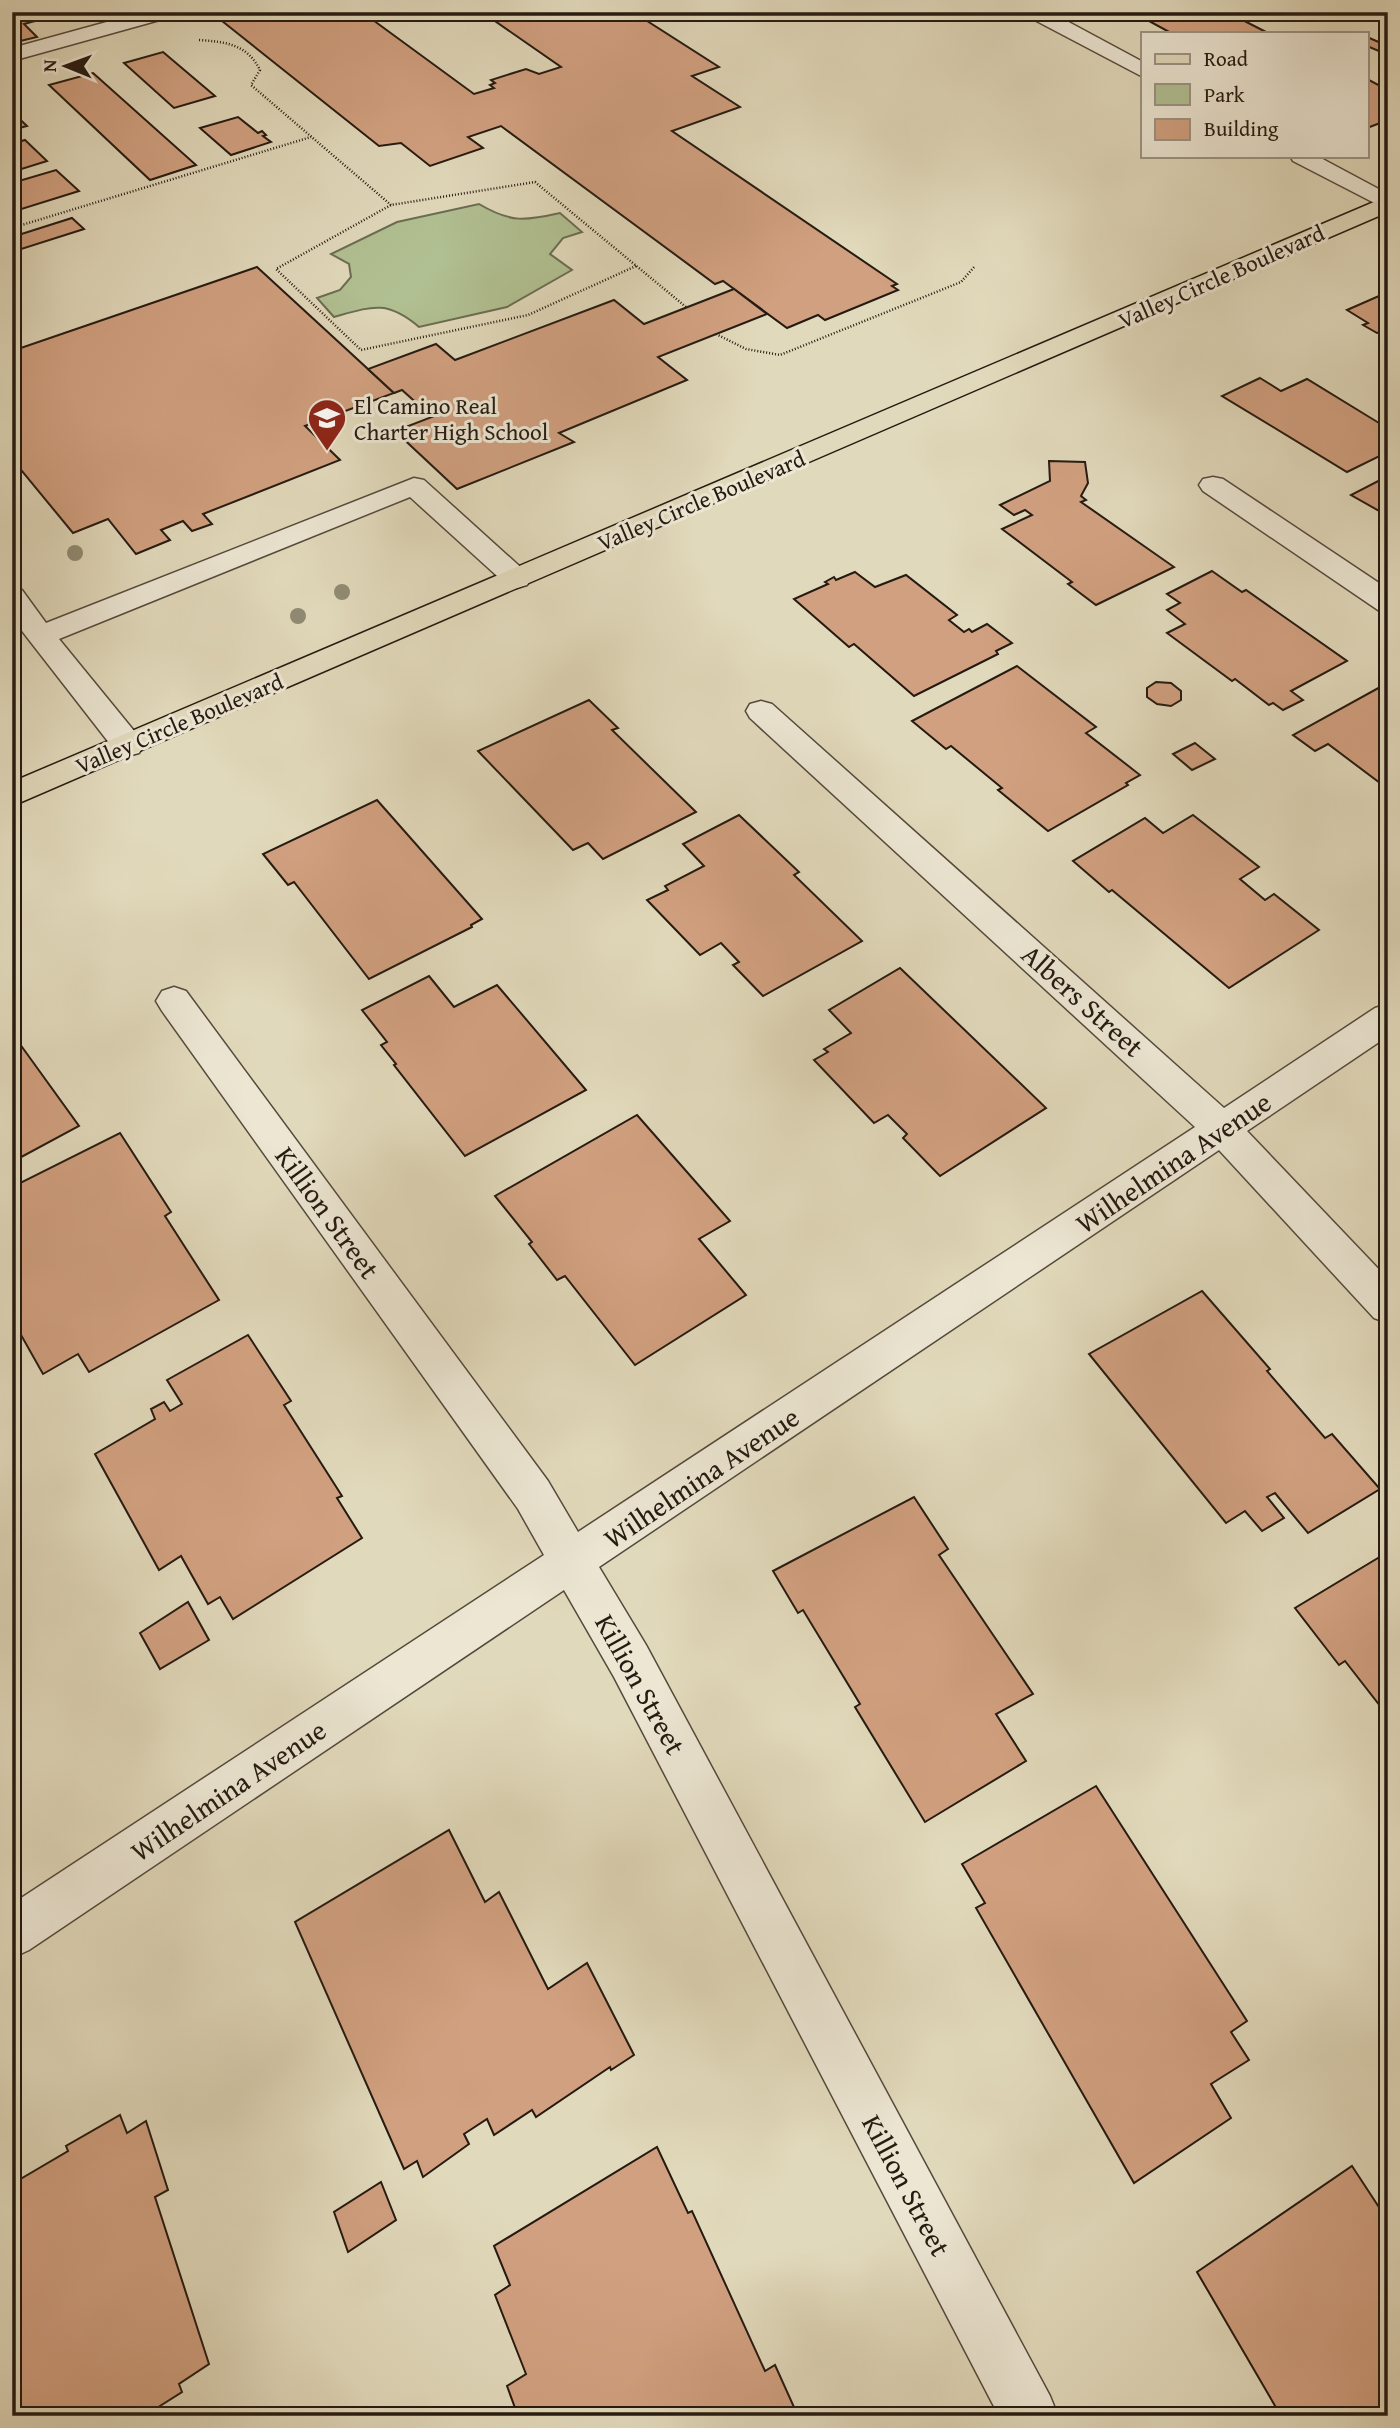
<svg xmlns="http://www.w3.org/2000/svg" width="1400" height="2428" viewBox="0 0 1400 2428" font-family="'Gentium Book Plus',serif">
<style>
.green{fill:#b1c092;stroke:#6b6d52;stroke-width:2}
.building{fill:#d1a080;stroke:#251a11;stroke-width:2}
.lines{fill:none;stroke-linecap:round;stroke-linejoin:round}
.minor-casing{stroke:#544a3c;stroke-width:3}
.major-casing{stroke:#251a11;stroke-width:3}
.path{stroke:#251a11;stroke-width:2.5;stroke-dasharray:1 2;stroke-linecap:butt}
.minor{fill:#ece6d3;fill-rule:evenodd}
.major{fill:#e1d9bb;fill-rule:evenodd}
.tree{fill:#918b73}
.labels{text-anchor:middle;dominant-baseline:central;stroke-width:6;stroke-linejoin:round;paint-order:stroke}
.far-street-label{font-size:23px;fill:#251a11;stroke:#ece6d3}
.far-poi-label{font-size:23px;fill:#251a11;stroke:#ece6d3;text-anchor:start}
.street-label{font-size:28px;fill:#251a11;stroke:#ece6d3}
</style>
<rect width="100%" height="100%" fill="#e1d9bb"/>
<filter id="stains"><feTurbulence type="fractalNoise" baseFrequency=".00286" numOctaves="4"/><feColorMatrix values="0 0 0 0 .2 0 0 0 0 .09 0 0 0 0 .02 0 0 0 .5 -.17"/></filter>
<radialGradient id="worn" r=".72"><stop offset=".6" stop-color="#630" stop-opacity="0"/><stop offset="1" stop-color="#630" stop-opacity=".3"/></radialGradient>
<path class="green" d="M479,204C511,223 525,221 560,213L582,232L563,238L550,254L572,270L507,307L419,327C387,300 373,306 334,317L317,298L340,290L351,277L349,264L331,254L397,222Z"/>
<g class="building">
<path d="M12,12H68L24,24L37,37L12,43Z"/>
<path d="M362,12L474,94L494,88L490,85L495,83L491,80L526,69L539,74L561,67L482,12H633L719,67L692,76L740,107L672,131L897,284L892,286L898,290L825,320L818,315L787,328L723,281L715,284L501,126L468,137L483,148L430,166L401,143L379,146L212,13Z"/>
<path d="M1171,12H1194L1200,15L1227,12L1268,33H1171L1147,20Z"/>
<path d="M1367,37L1388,46V49L1381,52L1367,46Z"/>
<path d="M163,52L215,96L174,108L124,63Z"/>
<path d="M93,73L196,165L150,180L49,85Z"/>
<path d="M1367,79L1388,90V120L1367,128Z"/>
<path d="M12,112L27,126L12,130Z"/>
<path d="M238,117L258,133L262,131L266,135L263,136L271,142L231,155L200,128Z"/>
<path d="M25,140L47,161L12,172V144Z"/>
<path d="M56,170L79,191L12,212V183Z"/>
<path d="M72,218L84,229L12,252V237Z"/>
<path d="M257,267L394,393L305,426L340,460L203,514L212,524L192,531L183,521L161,530L170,540L136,554L108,519L73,533L12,459V351Z"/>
<path d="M734,289L767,314L658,357L687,380L559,433L574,442L457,489L395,431L432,417L402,390L394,393L368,369L436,344L455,360L614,300L644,324Z"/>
<path d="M1388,292V329L1377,333L1363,325L1368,323L1347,310Z"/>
<path d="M1260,378L1281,391L1307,379L1379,423L1384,421L1388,424V452L1347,472L1222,396Z"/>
<path d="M1049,461L1085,462L1088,483L1081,496L1086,500L1081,502L1174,567L1096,605L1068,584L1072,582L1002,529L1032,515L1025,510L1014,515L1000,505L1050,481Z"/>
<path d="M1388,476V516L1351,495Z"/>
<path d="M1212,571L1242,592L1246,590L1347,661L1291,691L1303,700L1283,710L1273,703L1269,705L1235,679L1232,681L1167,633L1185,624L1167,610L1180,603L1167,594Z"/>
<path d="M855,572L875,587L906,575L957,615L949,620L964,632L969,629L972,632L987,624L1012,643L996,651L998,654L914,696L854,644L849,647L794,599L828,584L825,582L834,577L836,580Z"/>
<path d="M1017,666L1096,727L1086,733L1140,775L1126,783L1128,785L1048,831L998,790L1002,788L951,746L946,749L912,721Z"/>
<path d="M1156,682L1171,683L1181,691V700L1171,706L1157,704L1147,697V688Z"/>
<path d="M1382,686L1388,690V789L1328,744L1315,751L1293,735Z"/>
<path d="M589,700L618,728L612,730L696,812L603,859L588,843L573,850L478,751Z"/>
<path d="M1195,743L1215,759L1192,770L1173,754Z"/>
<path d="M377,800L482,919L471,925L472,927L369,979L294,882L288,885L263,854Z"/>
<path d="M739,815L799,872L794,875L862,941L763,996L733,965L739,962L721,943L700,955L647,900L668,890L665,886L704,866L683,844Z"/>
<path d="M1193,815L1259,867L1240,879L1265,900L1274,894L1319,930L1229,988L1112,890L1109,892L1073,861L1145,818L1163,833Z"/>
<path d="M900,968L1046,1108L940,1176L903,1138L907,1134L888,1115L874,1123L814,1060L828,1052L824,1049L851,1033L829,1010Z"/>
<path d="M429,976L454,1007L497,985L586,1090L465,1156L394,1065L396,1064L381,1045L387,1042L362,1010Z"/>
<path d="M12,1023L21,1031L17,1040L79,1126L12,1162Z"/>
<path d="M637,1115L730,1221L699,1239L746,1295L635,1365L565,1276L557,1280L529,1244L532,1242L495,1196Z"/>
<path d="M120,1133L171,1212L165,1216L219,1300L89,1372L78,1354L43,1374L12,1319V1187Z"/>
<path d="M1202,1291L1270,1369L1267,1371L1325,1438L1332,1434L1380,1489L1308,1533L1275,1493L1267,1497L1284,1518L1262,1531L1245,1511L1226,1523L1089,1354Z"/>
<path d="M248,1335L291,1401L284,1405L342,1496L337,1498L362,1538L233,1619L220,1597L208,1604L181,1556L159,1570L95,1454L155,1419L151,1409L164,1402L170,1411L182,1404L167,1380Z"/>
<path d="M914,1497L948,1549L939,1555L1033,1694L996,1714L1026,1761L925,1822L855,1707L860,1704L803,1610L798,1613L773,1571Z"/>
<path d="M1388,1552V1716L1345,1661L1339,1665L1295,1608Z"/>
<path d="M188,1602L209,1640L160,1669L140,1633Z"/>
<path d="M1096,1786L1247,2021L1231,2032L1249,2060L1211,2084L1231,2118L1134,2183L976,1908L985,1903L962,1864Z"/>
<path d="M449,1830L485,1902L499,1892L548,1989L587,1963L634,2055L611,2070L610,2067L536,2117L532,2110L494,2135L487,2119L464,2134L469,2144L423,2177L417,2161L404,2169L295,1922Z"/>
<path d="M120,2115L127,2133L146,2121L168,2190L155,2197L209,2364L179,2384L182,2392L144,2416H12V2184L68,2151L66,2146Z"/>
<path d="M657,2147L688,2213L692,2211L765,2371L775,2365L798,2416H518L507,2386L526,2374L495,2295L510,2285L494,2246Z"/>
<path d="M1352,2166L1388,2221V2416H1281L1197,2272Z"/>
<path d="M381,2182L396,2220L348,2252L334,2212Z"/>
</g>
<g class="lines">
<g class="minor-casing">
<g id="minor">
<path d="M143,12H177L174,16L12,61V48Z"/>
<path d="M1024,12H1050L1143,62V77L1027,16Z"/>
<path d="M1290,156H1317L1388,194V210L1293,161Z"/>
<path d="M1213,477L1223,479L1388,589V612L1378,610L1203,491L1199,485L1203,479Z"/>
<path d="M414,478L424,480L527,573L531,579L527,585L517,588L507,585L410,497L59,639L139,737L144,745L139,753L128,756L117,753L12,618V588L22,590L46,623Z"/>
<path d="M761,701L772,704L1224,1108L1375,1008L1388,1004V1036L1247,1131L1388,1279V1323L1374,1318L1219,1150L599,1567L646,1645L1050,2396L1058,2416H999L614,1677L564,1590L29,1950L12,1958V1904L544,1555L518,1509L162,1011L156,1001L162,991L174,987L186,991L548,1481L578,1532L1195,1127L750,718L746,711L750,704Z"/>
</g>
</g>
<g class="major-casing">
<path id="major" d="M1388,196V212L12,806V782Z"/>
</g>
<g class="path">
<path d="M199,40C226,42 247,44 260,70L251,85L391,205"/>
<path d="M12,228L311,137"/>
<path d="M636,266L528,315L361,350L276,269L391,205L535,182L686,307"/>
<path d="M716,334L746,349L780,355L961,282L975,266"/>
</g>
<use href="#minor" class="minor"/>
<use href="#major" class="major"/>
</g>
<g class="tree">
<circle cx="75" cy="553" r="8"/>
<circle cx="342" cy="592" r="8"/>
<circle cx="298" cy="616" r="8"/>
</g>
<defs>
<g id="school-pin" transform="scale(2.0125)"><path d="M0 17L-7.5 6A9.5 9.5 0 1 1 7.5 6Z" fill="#8f2418" stroke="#ece6d3"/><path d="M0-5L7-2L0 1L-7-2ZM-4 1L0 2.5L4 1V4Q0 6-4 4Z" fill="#fff"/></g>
</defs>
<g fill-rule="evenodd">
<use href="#school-pin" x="327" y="418"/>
</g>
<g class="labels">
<g class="far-street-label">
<text transform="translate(1221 276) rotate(-24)">Valley Circle Boulevard</text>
<text transform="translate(701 500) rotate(-23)">Valley Circle Boulevard</text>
<text transform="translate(179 723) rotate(-23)">Valley Circle Boulevard</text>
</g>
<g class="far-poi-label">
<text x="354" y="405">El Camino Real<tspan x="354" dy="26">Charter High School</tspan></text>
</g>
<g class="street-label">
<text transform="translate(1083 1000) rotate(42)">Albers Street</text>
<text transform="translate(1173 1162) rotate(-34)">Wilhelmina Avenue</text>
<text transform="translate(328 1212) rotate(54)">Killion Street</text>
<text transform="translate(701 1477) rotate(-34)">Wilhelmina Avenue</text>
<text transform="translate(641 1684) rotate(61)">Killion Street</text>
<text transform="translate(228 1790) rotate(-34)">Wilhelmina Avenue</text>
<text transform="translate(907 2185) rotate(62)">Killion Street</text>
</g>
</g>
<rect width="1400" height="2428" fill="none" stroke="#e1d9bb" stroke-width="42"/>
<rect x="14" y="14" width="1372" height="2400" fill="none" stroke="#251a11" stroke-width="3.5"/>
<rect x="21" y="21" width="1358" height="2386" fill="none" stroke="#251a11" stroke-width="2"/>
<rect x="1141" y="32" width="228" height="126" fill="#ece6d3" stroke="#9c9485" stroke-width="2"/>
<rect x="1155" y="54" width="35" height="10" fill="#e1d9bb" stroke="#9c9485" stroke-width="2"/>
<text x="1204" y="66" font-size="21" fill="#251a11">Road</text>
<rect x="1155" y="84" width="35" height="21" fill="#b1c092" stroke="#9c9485" stroke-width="2"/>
<text x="1204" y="102" font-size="21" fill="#251a11">Park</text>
<rect x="1155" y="119" width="35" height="21" fill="#d1a080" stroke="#9c9485" stroke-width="2"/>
<text x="1204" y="136" font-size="21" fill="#251a11">Building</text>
<g transform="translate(66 66) rotate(271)" stroke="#ece6d3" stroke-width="5" paint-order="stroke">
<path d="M0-5L12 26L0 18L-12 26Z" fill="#251a11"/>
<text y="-10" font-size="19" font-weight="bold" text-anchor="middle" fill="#251a11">N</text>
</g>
<rect width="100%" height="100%" filter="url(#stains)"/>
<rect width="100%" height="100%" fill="url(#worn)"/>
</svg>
